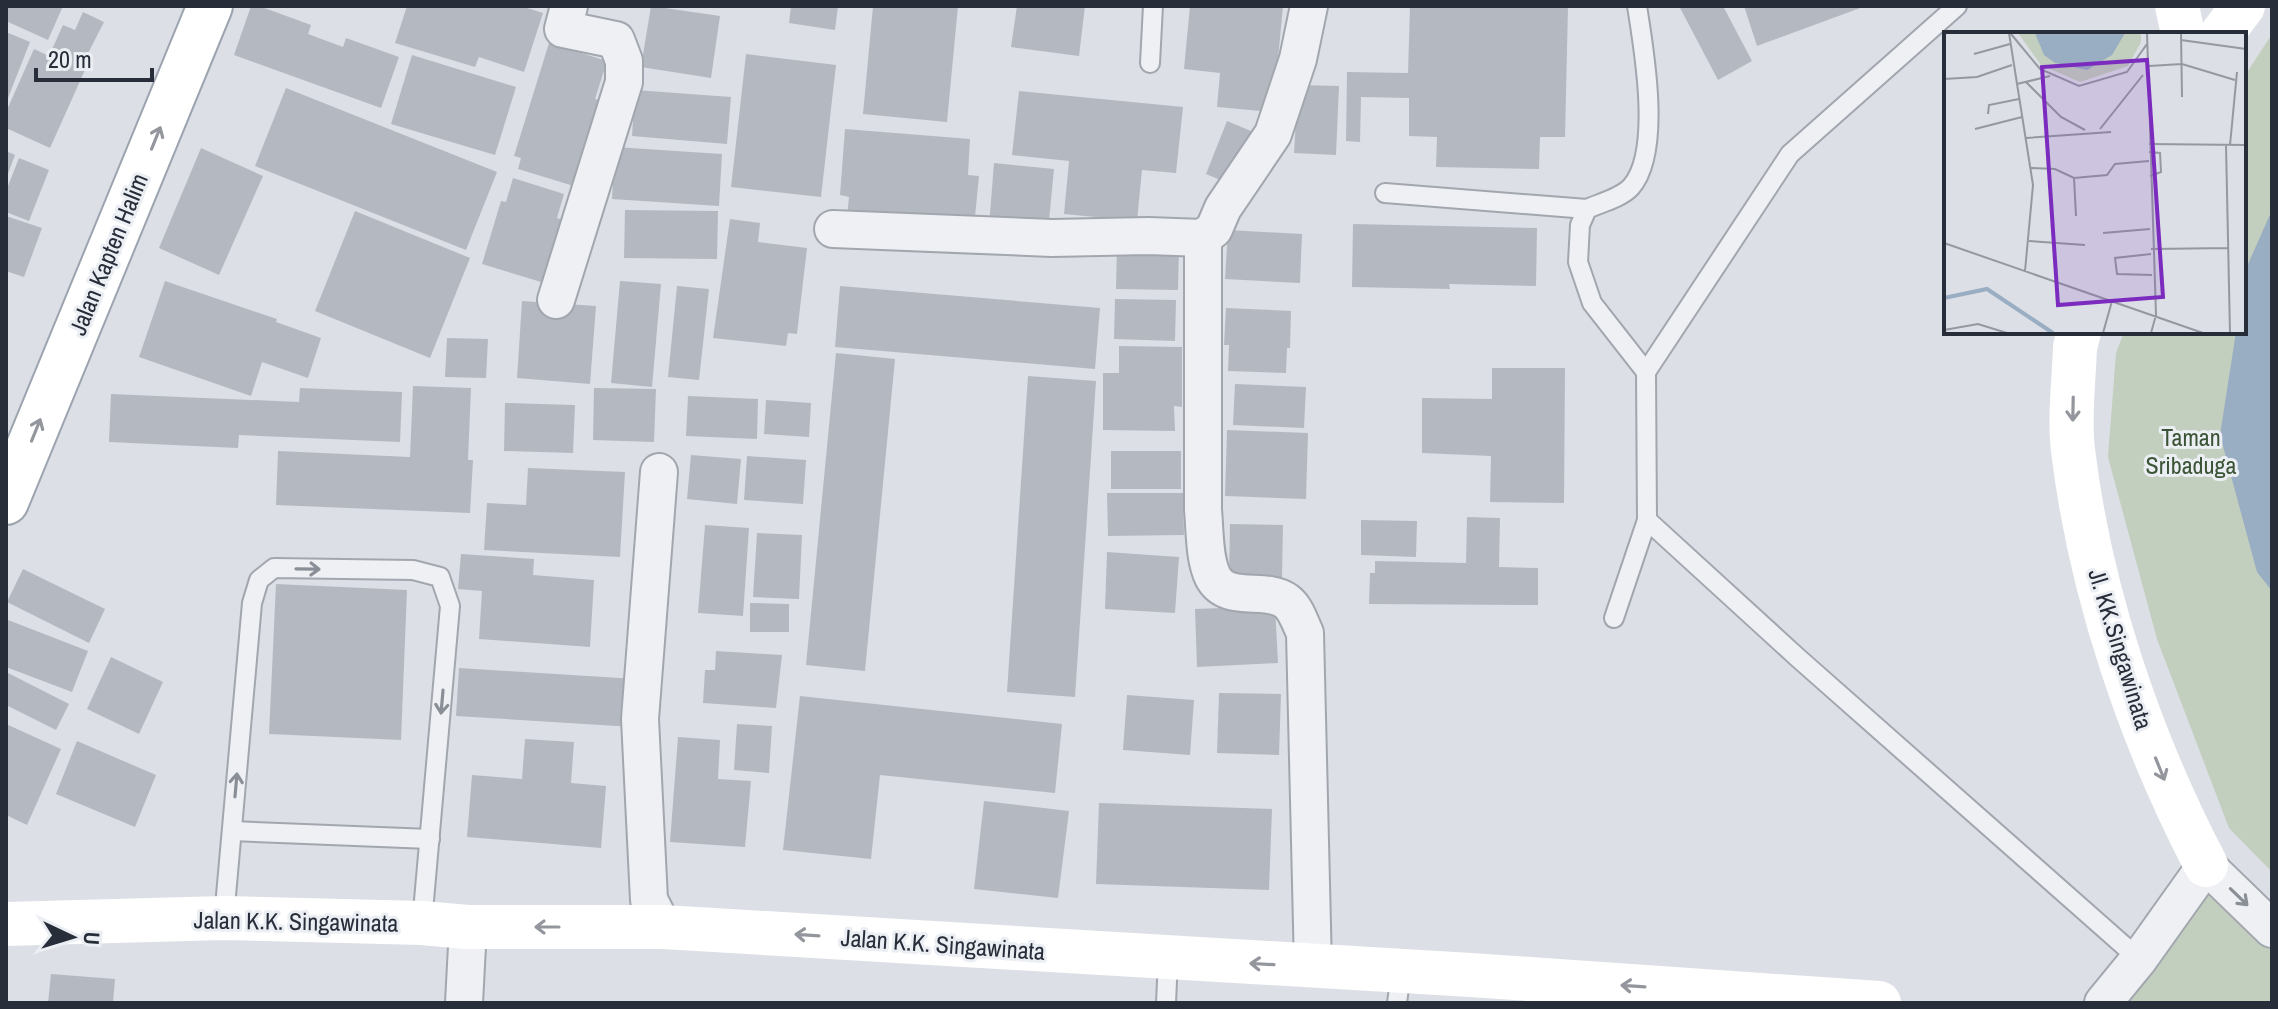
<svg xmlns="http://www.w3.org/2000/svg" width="2278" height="1009" viewBox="0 0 2278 1009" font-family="'Archivo Narrow',sans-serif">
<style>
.green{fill:#c2cebe}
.water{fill:#99adc3}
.building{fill:#b4b9c1}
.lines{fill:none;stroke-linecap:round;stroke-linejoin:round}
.lane-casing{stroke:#a2a6ae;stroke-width:22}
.street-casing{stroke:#a2a6ae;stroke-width:40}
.primary-casing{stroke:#9ca4b0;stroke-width:48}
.lane{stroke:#eef0f4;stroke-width:18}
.street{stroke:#eef0f4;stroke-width:36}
.secondary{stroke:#fff;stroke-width:44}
.primary{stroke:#fff;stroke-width:44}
.oneway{stroke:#93969c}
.oneway2{stroke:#8a8f97}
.labels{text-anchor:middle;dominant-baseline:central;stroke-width:6;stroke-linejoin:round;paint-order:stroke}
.street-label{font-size:24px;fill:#272e3a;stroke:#ebeef3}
.park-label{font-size:24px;fill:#3b5435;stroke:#ebeef3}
.inset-river{fill:none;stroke:#99adc3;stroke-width:4}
.inset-road{fill:none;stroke:#9498a1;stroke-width:2}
.view{fill:#7b2cbf;fill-opacity:0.15;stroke:#7b2cbf;stroke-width:4}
.inset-edge{fill:none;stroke:#272e3a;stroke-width:4}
</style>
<rect width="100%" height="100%" fill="#dcdfe5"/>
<g class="green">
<path d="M2272,34V872L2229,828L2157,639L2108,457L2116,353L2124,332H2244V77Z"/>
<path d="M2208,888L2272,946V1003H2126Z"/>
</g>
<path class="water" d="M2272,210V591L2257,572L2220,435L2236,332H2244L2245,271Z"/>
<g class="building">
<path d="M6,6H63L48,40L6,21Z"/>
<path d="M251,6H259L311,25L308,34L343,47L346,38L399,57L381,108L234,55Z"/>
<path d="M407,6H521L543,13L524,72L479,57L475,67L395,43Z"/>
<path d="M651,6L720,16L711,78L641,67Z"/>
<path d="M791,6H838L835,30L789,23Z"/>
<path d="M873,6H958L947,122L863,114Z"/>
<path d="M1017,6H1085L1079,56L1011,47Z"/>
<path d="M1190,6H1283L1273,112L1217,107L1220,73L1184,69Z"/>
<path d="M1410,6H1568L1565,137H1540L1539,169L1436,167L1437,137L1409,136V98L1361,97L1360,142L1346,141L1347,72L1408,73Z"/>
<path d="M1679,6H1723L1752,61L1718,80Z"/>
<path d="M1744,6H1863V7L1757,46Z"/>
<path d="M83,12L104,22L80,69L85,70L50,148L6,128V112L34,49L49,56L63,25L75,30Z"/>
<path d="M6,32L30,42L6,103Z"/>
<path d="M549,43L607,61L595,99L604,101L577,187L518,169L521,158L514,156Z"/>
<path d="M746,54L836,65L821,197L731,187Z"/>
<path d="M412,55L516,87L495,155L391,124Z"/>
<path d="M1298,85L1339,86L1336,155L1294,153Z"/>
<path d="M286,88L497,172L466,250L255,166Z"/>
<path d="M635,90L731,97L727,144L632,136Z"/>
<path d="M1019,91L1183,107L1176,173L1142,170L1137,221L1064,214L1069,161L1012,155Z"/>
<path d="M1227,121L1251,131L1230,184L1206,174Z"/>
<path d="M845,129L970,139L968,175L979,176L974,227L847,217L849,197L840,195Z"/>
<path d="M615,147L722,154L719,206L612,199Z"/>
<path d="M201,148L263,176L219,275L159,248Z"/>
<path d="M6,151L15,155L6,179Z"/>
<path d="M19,158L49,170L29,221L6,212V191Z"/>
<path d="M994,163L1054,169L1048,231L989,226Z"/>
<path d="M513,178L564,194L557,218L570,222L551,285L482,264L501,201L506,202Z"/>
<path d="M625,210L718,211L717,259L624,258Z"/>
<path d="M355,211L470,258L430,358L315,311Z"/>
<path d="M6,216L42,228L24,277L6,271Z"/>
<path d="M730,219L760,223L758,242L807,248L797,334L788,333L786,346L713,338Z"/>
<path d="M1353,224L1537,228L1536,286L1449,284L1450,289L1352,287Z"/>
<path d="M1228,230L1302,234L1300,283L1225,279Z"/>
<path d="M1117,246L1179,247L1178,290L1116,289Z"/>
<path d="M165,281L277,319L276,322L321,338L308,378L262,362L251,396L139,357Z"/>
<path d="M620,281L661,284L652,387L611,383Z"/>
<path d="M677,286L709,289L699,380L668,377Z"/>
<path d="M840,286L1100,308L1095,369L835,347Z"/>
<path d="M1115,299L1176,300L1175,341L1114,339Z"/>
<path d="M522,301L596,306L590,384L517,378Z"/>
<path d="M1226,308L1291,311L1290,348H1287L1286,373L1228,371L1229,345H1224Z"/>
<path d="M447,338L488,339L486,378L445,377Z"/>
<path d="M1119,346L1182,347V407L1174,406L1175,431L1103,430V373H1119Z"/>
<path d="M836,353L895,359L865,671L806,665Z"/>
<path d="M1492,368H1565L1564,503L1490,502L1491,456L1422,453V398L1492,399Z"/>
<path d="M1028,376L1096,381L1075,697L1007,692Z"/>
<path d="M1235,384L1306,387L1304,428L1233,425Z"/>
<path d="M413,386L471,388L468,460H473L470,513L276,505L278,451L410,457Z"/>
<path d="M300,388L402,392L400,442L239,435L238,448L109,442L111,394L299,402Z"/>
<path d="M594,388L656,389L654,442L593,440Z"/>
<path d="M688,396L758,399L757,439L686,436Z"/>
<path d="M766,400L811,403L809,437L764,434Z"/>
<path d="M505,403L575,405L573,453L504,451Z"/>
<path d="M1227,430L1308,433L1306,499L1225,496Z"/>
<rect x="1111" y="451" width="70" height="38"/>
<path d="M691,455L741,459L737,504L687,499Z"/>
<path d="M747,456L806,460L803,504L744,500Z"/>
<path d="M528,468L625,472L620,557L484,550L487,503L526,505Z"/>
<path d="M1107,493H1183L1184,535L1108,536Z"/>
<path d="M1467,517L1500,518L1499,567L1538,568V605L1369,604L1370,573H1375V561L1466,563Z"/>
<path d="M1361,520L1417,521L1416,557L1361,555Z"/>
<path d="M1230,524L1283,525L1282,577L1229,576Z"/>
<path d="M705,525L749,528L743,616L698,613Z"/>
<path d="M757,533L802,535L799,599L753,597Z"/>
<path d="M1107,552L1179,557L1175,613L1105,609Z"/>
<path d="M461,554L534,559L533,575L594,580L590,647L479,639L482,591L458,589Z"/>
<path d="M23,569L105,609L89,643L7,602Z"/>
<path d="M276,584L407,590L401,740L269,734Z"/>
<path d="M750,603L789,604V632H750Z"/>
<path d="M1275,606L1278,663L1197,667L1195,609Z"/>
<path d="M8,620L88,651L72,692L6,667V626Z"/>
<path d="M716,651L782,655L776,708L703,703L705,670H715Z"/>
<path d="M111,657L163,682L139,734L87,709Z"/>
<path d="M459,668L636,679L633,727L456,716Z"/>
<path d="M6,672L69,704L56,730L6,705Z"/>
<path d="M1219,693L1281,694L1279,755L1217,753Z"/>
<path d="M1127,695L1194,700L1190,755L1123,750Z"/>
<path d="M800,696L1062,724L1055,793L880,775L871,859L783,850Z"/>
<path d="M6,724L61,749L27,825L6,815Z"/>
<path d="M737,724L772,726L769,773L734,770Z"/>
<path d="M678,737L720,740L718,779L751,781L745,847L670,842Z"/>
<path d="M525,739L574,742L571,783L606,786L601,848L467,837L472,775L522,779Z"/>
<path d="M77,741L156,775L135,827L56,794Z"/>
<path d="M984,801L1069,811L1058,898L974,889Z"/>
<path d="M1099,803L1272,809L1269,890L1096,884Z"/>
<path d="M51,974L115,979L113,1003H48Z"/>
</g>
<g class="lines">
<g class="lane-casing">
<g id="lane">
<path d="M1150,63L1153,6"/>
<path d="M1385,193L1587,209"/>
<path d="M1646,372L1790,154L1957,6"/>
<path d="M1647,520L1797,657L2139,959"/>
<path d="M1614,618L1647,520L1646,372L1592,303L1578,262L1580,225L1587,209C1600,203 1621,198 1631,187C1662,152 1644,50 1637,6"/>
<path d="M232,831L430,839"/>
<path d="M224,918L252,603L259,580L274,568L413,570L440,577L450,606L422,923"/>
<path d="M1166,1003L1168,958"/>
<path d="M1397,1003L1401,973"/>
</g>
</g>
<g class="street-casing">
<g id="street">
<path d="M833,229L1052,238L1148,236L1203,238L1214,229L1223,208L1273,134L1298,59L1309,6"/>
<path d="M1203,238V510C1205,531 1204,559 1213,577C1227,604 1266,586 1286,601C1296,608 1300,623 1305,633L1313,967"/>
<path d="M556,300L624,82V61L616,40L563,29L569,6"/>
<path d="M659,472L640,719L649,900L663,927"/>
<path d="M464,1003L468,927"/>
<path d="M2103,1003L2139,959L2206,865L2272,929"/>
</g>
</g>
<g class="primary-casing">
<path id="primary" d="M6,502L210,6"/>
</g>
<use href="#lane" class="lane"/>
<use href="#street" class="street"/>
<g class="secondary">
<path d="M2177,6L2183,34"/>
<path d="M2222,34L2243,6"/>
<path d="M2079,332L2075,347C2074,380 2069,417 2073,450C2090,592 2140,739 2206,865"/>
<path d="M6,924L224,918L422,923L468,927H663L1471,975L1879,1003"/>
</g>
<use href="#primary" class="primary"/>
</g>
<defs><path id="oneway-shaft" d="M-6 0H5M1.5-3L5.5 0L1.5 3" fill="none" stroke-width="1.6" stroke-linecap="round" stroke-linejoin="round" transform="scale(2)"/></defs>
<g class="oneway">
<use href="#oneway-shaft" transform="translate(156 138) rotate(-68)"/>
<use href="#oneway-shaft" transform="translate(2073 409) rotate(91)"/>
<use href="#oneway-shaft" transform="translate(36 430) rotate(-68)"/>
<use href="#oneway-shaft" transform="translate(2160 769) rotate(68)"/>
<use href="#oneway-shaft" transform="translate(547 927) rotate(180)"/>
<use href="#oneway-shaft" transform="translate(807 935) rotate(-176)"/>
<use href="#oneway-shaft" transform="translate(1262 964) rotate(-177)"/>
<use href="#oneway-shaft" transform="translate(1633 986) rotate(-176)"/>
</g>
<g class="oneway2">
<use href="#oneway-shaft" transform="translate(308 569) rotate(1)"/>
<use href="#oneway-shaft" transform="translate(442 702) rotate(95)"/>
<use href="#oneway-shaft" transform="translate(236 785) rotate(-85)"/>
<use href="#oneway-shaft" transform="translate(2239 897) rotate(44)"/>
</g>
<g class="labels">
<g class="street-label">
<text transform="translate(108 254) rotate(-68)">Jalan Kapten Halim</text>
<text transform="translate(2121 649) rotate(73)">Jl. KK.Singawinata</text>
<text transform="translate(296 921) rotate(1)">Jalan K.K. Singawinata</text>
<text transform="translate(943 944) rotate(4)">Jalan K.K. Singawinata</text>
</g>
<g class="park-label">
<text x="2191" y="437">Taman<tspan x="2191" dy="28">Sribaduga</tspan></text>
</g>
</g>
<g transform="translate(1944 32)">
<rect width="302" height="302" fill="#dcdfe5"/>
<path d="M74,1H197V10L184,34L136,50L97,33Z" fill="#c2cebe"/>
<path d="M91,1H181L168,23L143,38L111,31L100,23Z" fill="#99adc3"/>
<path class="inset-river" d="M0,266L43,257L109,301"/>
<path class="inset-road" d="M65,1L89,153L81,239M203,1L212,283L207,301M237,1L238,65M67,2L96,37L135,54L183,40L203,12M237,8L302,17M30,22L66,12M205,34L238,32L291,48M0,47L33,45L68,33M82,50L117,85L141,98M73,52L106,44M44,82L45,73L75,67M31,97L78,85M156,97L199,43M82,106L167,100M205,112L302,113M282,113L286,301M286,113L293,40M205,120L216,121L217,140L206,144M87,136L111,137L130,146L163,143L171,132L205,129M130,146L132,184M159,201L206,197M85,209L141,213M0,211L259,301M207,217L284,216M207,222L171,226L173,242L208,243M0,298L34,292L63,301M159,301L168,269"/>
<path class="view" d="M203,28L219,265L114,273L98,35Z"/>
<rect width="302" height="302" class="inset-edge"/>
</g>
<rect width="2278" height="1009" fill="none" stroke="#272e3a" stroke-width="16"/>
<g transform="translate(72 937) rotate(94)" stroke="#ebeef3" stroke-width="6" paint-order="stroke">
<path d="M0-6L14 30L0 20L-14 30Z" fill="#272e3a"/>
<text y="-12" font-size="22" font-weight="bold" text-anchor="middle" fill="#272e3a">U</text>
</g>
<path d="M36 68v12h116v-12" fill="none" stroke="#272e3a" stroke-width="4"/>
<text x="48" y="68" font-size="24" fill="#272e3a" stroke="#ebeef3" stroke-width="6" paint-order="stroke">20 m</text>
</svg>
